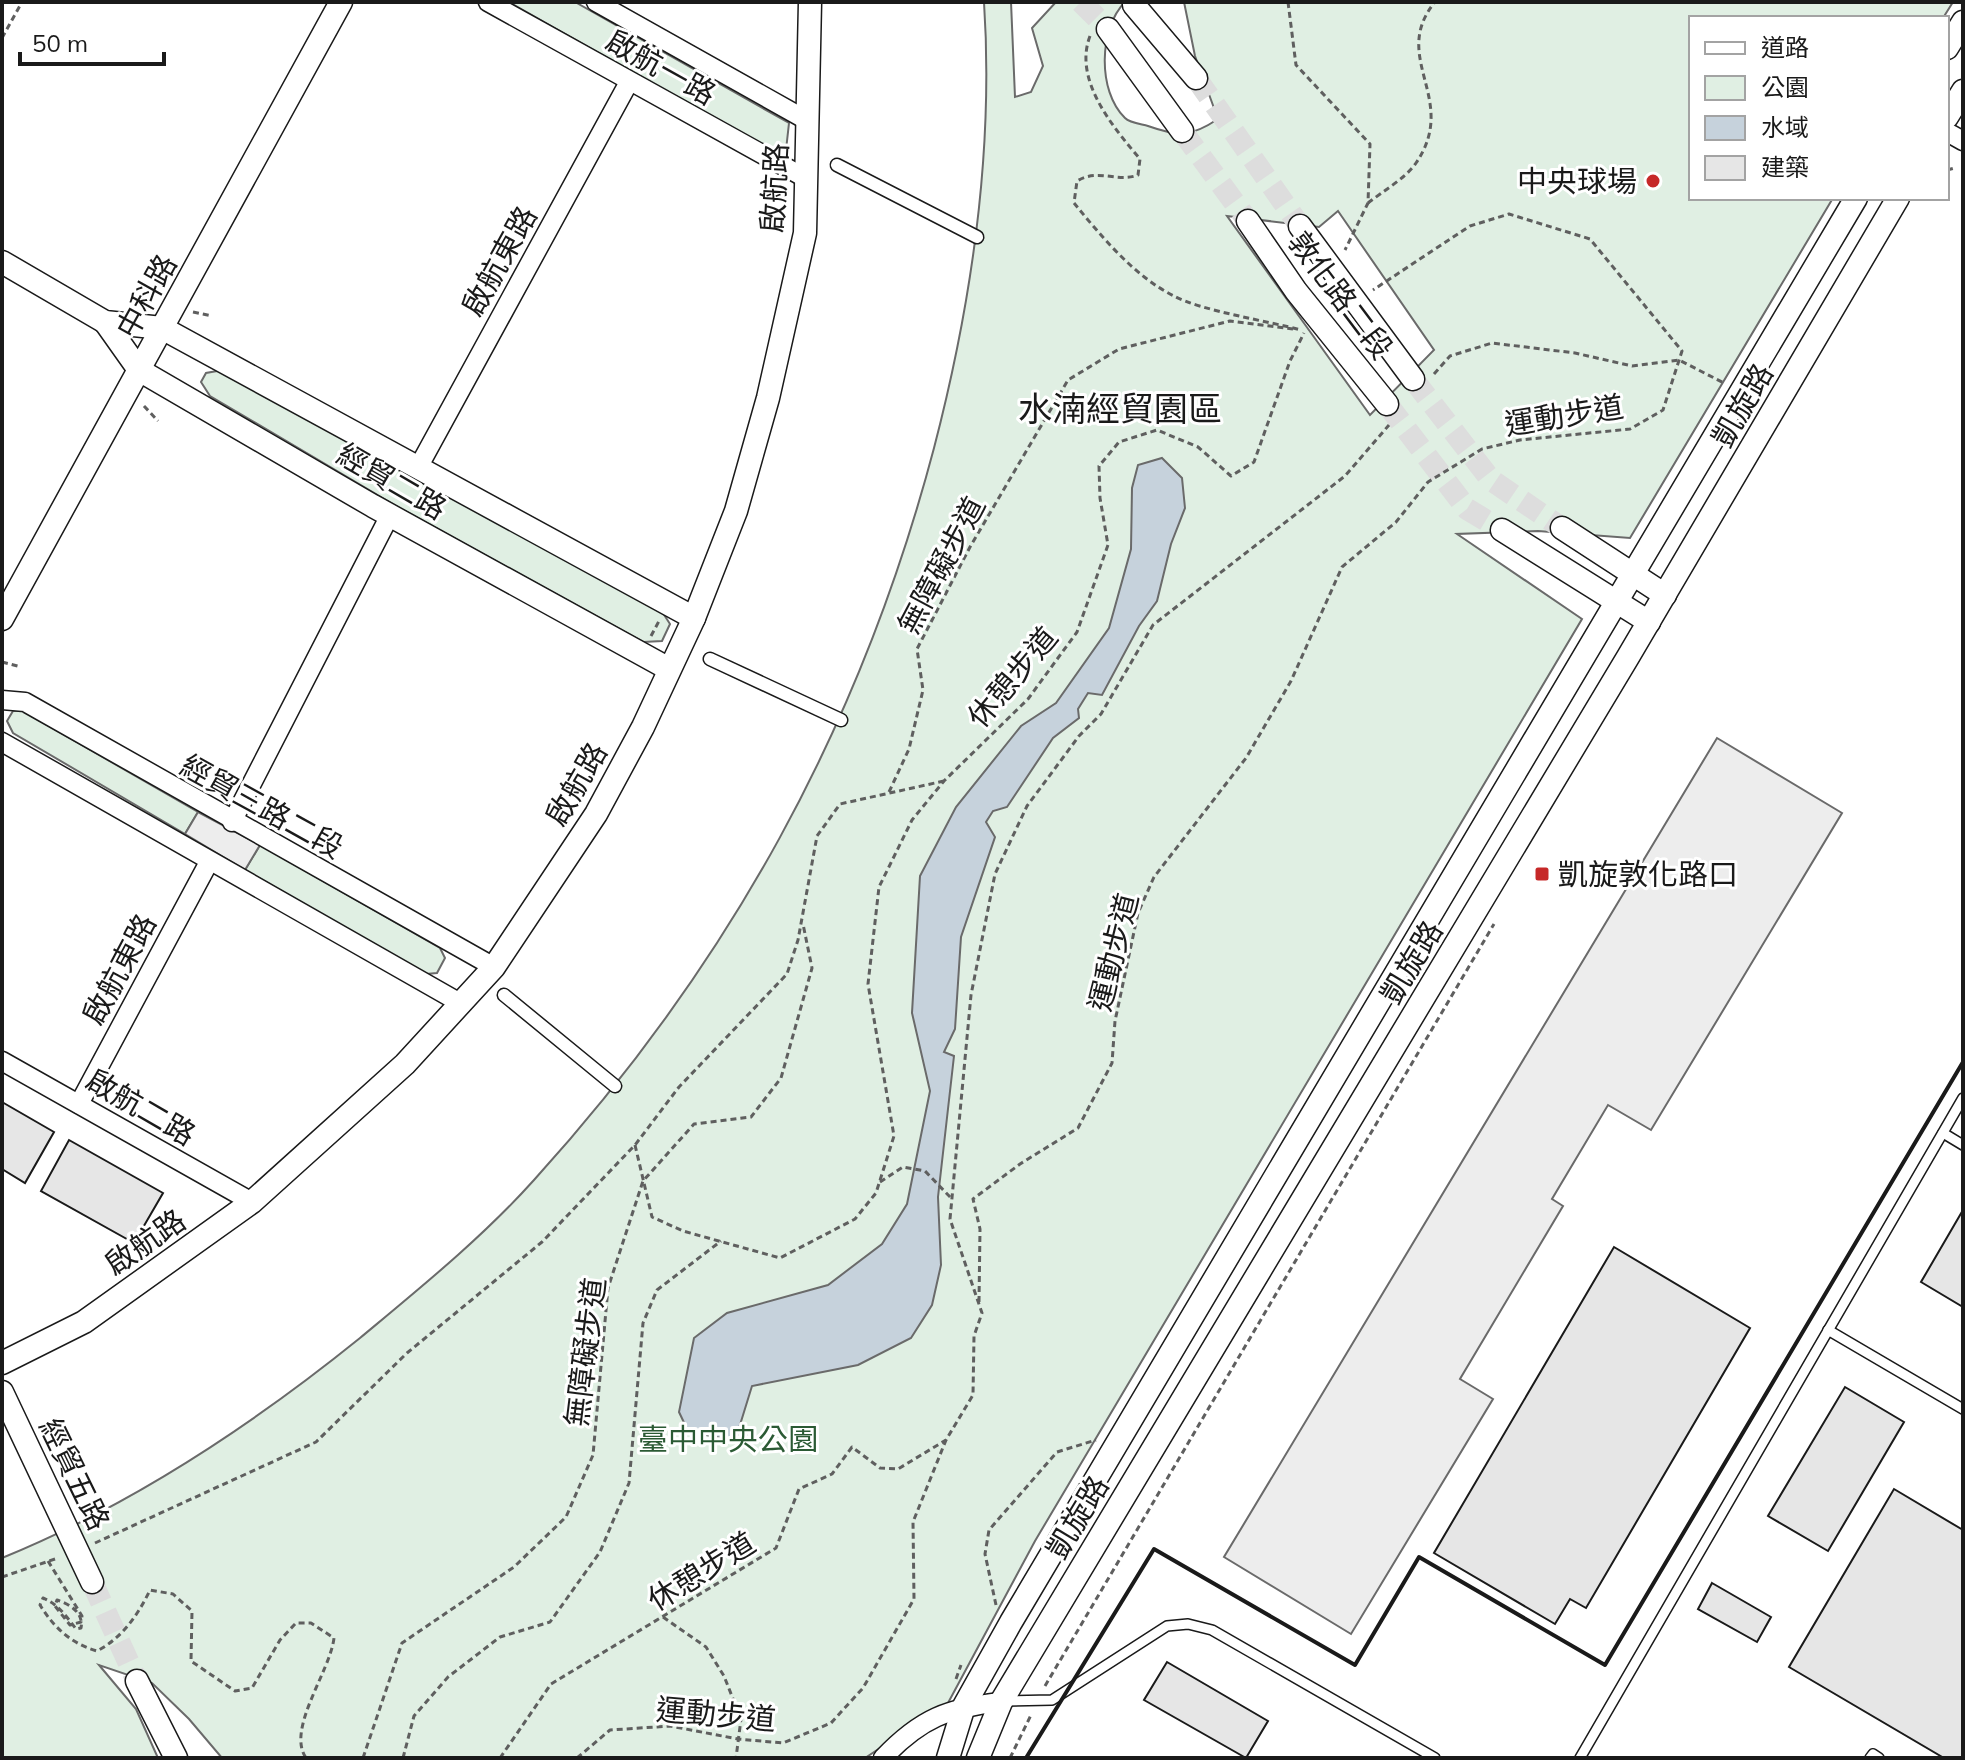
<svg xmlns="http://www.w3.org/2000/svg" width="1965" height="1760" viewBox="0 0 1965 1760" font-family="Mulish,'Noto Sans TC',sans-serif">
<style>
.green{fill:#e0efe3;stroke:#6a6a6a;stroke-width:2;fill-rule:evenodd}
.parking{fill:#ededed;stroke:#6a6a6a;stroke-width:2}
.water{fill:#c6d2dc;stroke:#6a6a6a;stroke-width:2}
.building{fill:#e6e6e6;stroke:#1a1a1a;stroke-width:2}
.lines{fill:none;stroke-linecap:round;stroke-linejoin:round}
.tertiary-tunnel{stroke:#ddd;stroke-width:22;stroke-dasharray:22 11;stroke-linecap:butt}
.service-casing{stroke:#1a1a1a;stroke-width:12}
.pedestrian-casing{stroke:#1a1a1a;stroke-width:15}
.minor-casing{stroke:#1a1a1a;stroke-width:21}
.tertiary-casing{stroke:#1a1a1a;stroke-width:25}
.path{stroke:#5f5f5f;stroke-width:3;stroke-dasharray:6 4;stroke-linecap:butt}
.service{stroke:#fff;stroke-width:9}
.pedestrian{stroke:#fff;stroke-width:12}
.minor{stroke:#fff;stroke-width:18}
.tertiary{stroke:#fff;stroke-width:22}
.wall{stroke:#1a1a1a;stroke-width:4}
.poi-dot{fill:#c62828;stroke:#fff;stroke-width:3}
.labels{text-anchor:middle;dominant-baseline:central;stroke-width:6;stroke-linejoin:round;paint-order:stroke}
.street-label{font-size:30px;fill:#1a1a1a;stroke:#fff}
.poi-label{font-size:30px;fill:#1a1a1a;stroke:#fff;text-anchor:end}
.park-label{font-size:30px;fill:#2b5a34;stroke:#fff}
.quarter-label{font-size:34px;fill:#1a1a1a;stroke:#fff}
</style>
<rect width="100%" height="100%" fill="#fff"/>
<g class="green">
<path d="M509,2H575L789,123L785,159Z"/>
<path d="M984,2H1011L1015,97L1031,92L1043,66L1032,28L1056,2H1125C1099,28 1097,91 1125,118C1130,123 1141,124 1148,126C1179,137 1191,137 1218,119L1195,56L1184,2H1953L1943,18H1691V198H1833L1630,538L1538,531L1457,534L1582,619L1035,1541L948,1703L865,1758H222L189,1719L152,1683L99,1665L136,1709L158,1758H2V1558C132,1505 251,1426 360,1338C420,1288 482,1238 534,1180C729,965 860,728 934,448C972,302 994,153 984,2ZM1338,211L1434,350L1370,415L1227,216L1319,227Z"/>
<path d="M223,370L661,610L670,624L662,641L643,642L403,510L210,396L201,382L206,373Z"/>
<path d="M21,710L198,812L185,834L13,733L7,721L13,711Z"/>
<path d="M260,845L440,948L445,958L437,973L426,974L245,870Z"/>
</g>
<g class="parking">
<path d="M1717,738L1842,813L1651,1130L1608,1105L1552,1199L1563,1206L1460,1379L1493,1399L1351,1634L1224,1557Z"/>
<path d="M198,812L260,845L245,870L185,834Z"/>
</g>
<path class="water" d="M1162,458L1182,478L1185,508L1171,544L1157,601L1139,626L1102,695L1088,693L1078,709L1079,718L1053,738L1007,807L993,811L986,822L995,837L961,937L955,1029L944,1052L954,1056L938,1197L941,1265L932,1305L911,1338L858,1365L752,1386L735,1441L688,1431L679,1412L694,1338L727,1313L828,1285L882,1244L907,1204L930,1091L912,1013L920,876L956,807L1021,726L1056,703L1109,628L1131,549L1132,488L1138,465Z"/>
<g class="building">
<path d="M2,1102L54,1132L25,1183L2,1169Z"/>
<path d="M69,1140L163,1193L134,1243L41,1191Z"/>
<path d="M1963,1210V1307L1921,1282Z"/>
<path d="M1614,1247L1750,1328L1586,1608L1570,1599L1555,1624L1434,1553Z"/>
<path d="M1845,1387L1904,1422L1828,1551L1768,1516Z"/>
<path d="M1894,1489L1963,1530V1758H1944L1789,1667Z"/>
<path d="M1712,1583L1771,1617L1757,1642L1698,1609Z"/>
<path d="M1167,1662L1268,1721L1246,1758L1144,1700Z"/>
</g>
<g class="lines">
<g class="tertiary-tunnel">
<path d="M1081,2L1108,29"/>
<path d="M1196,78L1300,226"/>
<path d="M1182,131L1248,221"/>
<path d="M1413,379L1491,480L1562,528"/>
<path d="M1387,404L1467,509L1502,530"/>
<path d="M92,1582L137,1681"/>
</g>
<g class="service-casing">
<g id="service">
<path d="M1943,1133L1963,1145"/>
<path d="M1828,1330L1963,1409"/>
<path d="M1004,1701L1052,1700L1167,1626L1188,1624L1212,1630L1435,1758"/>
<path d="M1580,1758L1963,1098"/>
<path d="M1870,1758L1873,1754L1879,1758"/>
</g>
</g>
<g class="pedestrian-casing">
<g id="pedestrian">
<path d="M837,165L977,237"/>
<path d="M710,659L841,720"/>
<path d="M504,995L615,1086"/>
</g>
</g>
<g class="minor-casing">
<g id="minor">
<path d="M488,2L807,179"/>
<path d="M596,2L808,121"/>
<path d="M1947,132L1963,141"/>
<path d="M419,466L629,82"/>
<path d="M2,700L25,702L494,967"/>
<path d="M2,742L462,1004"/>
<path d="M232,822L390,515"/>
<path d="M2,1061L252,1202"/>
<path d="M79,1104L209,862"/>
<path d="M883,1758C921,1718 948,1708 1001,1702"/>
</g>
</g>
<g class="tertiary-casing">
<g id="tertiary">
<path d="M1134,5L1196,78"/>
<path d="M1108,29L1182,131"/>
<path d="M1947,48L1963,22"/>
<path d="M1947,117L1963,91"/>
<path d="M1248,221L1296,291L1387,404"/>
<path d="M1300,226L1413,379"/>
<path d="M2,262L105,322L162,328L694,618"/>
<path d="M105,322L139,370L373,506L669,669"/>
<path d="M1562,528L1665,595"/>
<path d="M1502,530L1649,622"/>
<path d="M2,619L341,2"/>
<path d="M2,1363L84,1322L252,1202L405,1064L494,967L596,814L643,727L694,618L736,511L768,398L805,233L810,2"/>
<path d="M2,1392L92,1582"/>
<path d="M137,1681L176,1758"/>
<path d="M948,1758L964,1706L1011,1622L1856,198"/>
<path d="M978,1758L1001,1702L1628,657L1898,198"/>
</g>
</g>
<g class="path">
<path d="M1288,2L1296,65L1370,144L1368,203L1345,250"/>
<path d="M1090,36C1073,80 1113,127 1140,159L1138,175C1117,183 1099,168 1077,181L1074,203C1101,236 1135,277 1174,296C1202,311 1268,321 1301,330"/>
<path d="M2,38L22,2"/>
<path d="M1947,170L1955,168"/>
<path d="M1368,203C1383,191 1406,178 1416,163C1460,99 1389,58 1435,2"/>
<path d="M193,312L212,316"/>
<path d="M1434,374L1450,356L1492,343L1575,353L1632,366L1679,360L1724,383"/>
<path d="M144,406L158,421"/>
<path d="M383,488L391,474"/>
<path d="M651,636L659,621"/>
<path d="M2,662L21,667"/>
<path d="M889,792L909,749L923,690L917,649L970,547L1068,380L1119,349L1230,321L1293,329"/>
<path d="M635,1145L652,1217L683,1231L780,1258L855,1219L876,1193L894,1136L868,984L879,887L912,820L944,781L1028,699L1077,632L1108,545L1100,498L1099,466L1119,442L1157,430L1198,447L1231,476L1254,462L1290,361L1304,333"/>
<path d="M880,1182L903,1167L925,1171L952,1199"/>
<path d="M979,1302L980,1229L973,1199L1020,1164L1078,1128L1112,1063L1115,1021L1138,913L1154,877L1246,758L1291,681L1342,567L1396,522L1428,482L1482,449L1520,440L1630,429L1663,410L1682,351L1590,239L1509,214L1470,226L1373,290"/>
<path d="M95,1543L316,1442L407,1353L542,1242L635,1145L679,1087L787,974L798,940L817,836L840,804L944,781"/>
<path d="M48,1561L82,1616L81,1622L70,1625L55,1606L57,1600C70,1604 84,1613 81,1628L76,1629C66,1616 58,1604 43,1598L40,1605C54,1628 72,1644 97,1651C122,1638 138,1615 150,1590L173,1594L192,1611L191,1661L235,1691L252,1688L280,1640L296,1623H311L334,1638C330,1672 286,1729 306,1758"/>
<path d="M2,1577L58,1558"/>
<path d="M996,1605L985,1554L989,1530L1057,1452L1096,1440"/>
<path d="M663,1617L706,1647L724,1676L741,1719L736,1758"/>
<path d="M956,1679L961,1665"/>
<path d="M1045,1686L1494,924"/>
<path d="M363,1758L402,1643L514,1567L566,1517L593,1455L608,1288L643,1181L694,1124L751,1117L781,1078L812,968L803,924"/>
<path d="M403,1758L414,1716L448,1677L500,1637L550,1622L600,1552L629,1483L643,1323L657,1290L721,1241"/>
<path d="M500,1758L551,1684L776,1548L799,1489L832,1474L852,1447L880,1468L898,1469L946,1440L973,1395L974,1336L982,1313L950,1219L971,995L995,874L1027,806L1079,736L1101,714L1153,625L1345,476L1389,425"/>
<path d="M577,1758L610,1730L670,1726L738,1739L783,1743L831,1723L863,1688L914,1599L913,1522L946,1440"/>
<path d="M1010,1758L1031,1715"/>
</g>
<use href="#service" class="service"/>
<use href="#pedestrian" class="pedestrian"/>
<use href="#minor" class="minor"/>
<use href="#tertiary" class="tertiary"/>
<path class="wall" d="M1026,1758L1154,1549L1355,1665L1419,1557L1605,1665L1963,1062"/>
</g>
<g class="poi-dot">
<circle cx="1653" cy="181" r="8"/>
<rect x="1534" y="866" width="16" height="16" rx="4"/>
</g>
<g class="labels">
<g class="street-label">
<text transform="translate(661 67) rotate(29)">啟航一路</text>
<text transform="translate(774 188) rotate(-87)">啟航路</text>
<text transform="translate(499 261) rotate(-61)">啟航東路</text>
<text transform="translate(1341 295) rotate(53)">敦化路二段</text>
<text transform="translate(146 296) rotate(-61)">中科路</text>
<text transform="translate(1742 405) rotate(-60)">凱旋路</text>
<text transform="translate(1564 415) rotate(-9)">運動步道</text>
<text transform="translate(392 481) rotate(30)">經貿二路</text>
<text transform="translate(941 565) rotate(-62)">無障礙步道</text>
<text transform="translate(1012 677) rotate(-50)">休憩步道</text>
<text transform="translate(576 784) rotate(-60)">啟航路</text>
<text transform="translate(262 806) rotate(29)">經貿三路二段</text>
<text transform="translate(1113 952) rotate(-76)">運動步道</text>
<text transform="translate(1411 962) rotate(-59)">凱旋路</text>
<text transform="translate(119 969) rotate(-62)">啟航東路</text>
<text transform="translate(141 1107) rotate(30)">啟航二路</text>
<text transform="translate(145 1242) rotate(-35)">啟航路</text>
<text transform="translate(585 1352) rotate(-83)">無障礙步道</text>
<text transform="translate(75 1474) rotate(64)">經貿五路</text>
<text transform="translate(1077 1517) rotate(-59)">凱旋路</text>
<text transform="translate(701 1571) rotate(-32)">休憩步道</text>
<text transform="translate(716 1714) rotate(5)">運動步道</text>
</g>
<g class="poi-label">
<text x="1637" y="181">中央球場</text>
<text x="1558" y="874" text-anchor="start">凱旋敦化路口</text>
</g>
<g class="park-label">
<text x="728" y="1439">臺中中央公園</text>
</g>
<g class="quarter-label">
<text x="1120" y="408">水湳經貿園區</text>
</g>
</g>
<rect width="1965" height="1760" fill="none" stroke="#1a1a1a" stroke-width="8"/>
<rect x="1689" y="16" width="260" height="184" fill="#ffffff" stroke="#a3a3a3" stroke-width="2"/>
<rect x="1705" y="42" width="40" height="12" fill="#ffffff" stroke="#a3a3a3" stroke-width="2"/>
<text x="1761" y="56" font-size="24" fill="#1a1a1a">道路</text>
<rect x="1705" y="76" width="40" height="24" fill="#e0efe3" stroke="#a3a3a3" stroke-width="2"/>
<text x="1761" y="96" font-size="24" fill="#1a1a1a">公園</text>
<rect x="1705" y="116" width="40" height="24" fill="#c6d2dc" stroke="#a3a3a3" stroke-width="2"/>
<text x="1761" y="136" font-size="24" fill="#1a1a1a">水域</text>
<rect x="1705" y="156" width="40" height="24" fill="#e6e6e6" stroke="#a3a3a3" stroke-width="2"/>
<text x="1761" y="176" font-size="24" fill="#1a1a1a">建築</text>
<path d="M20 52v12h144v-12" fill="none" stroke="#1a1a1a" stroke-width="4"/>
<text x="32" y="52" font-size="24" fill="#1a1a1a" stroke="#ffffff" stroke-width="6" paint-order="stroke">50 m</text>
</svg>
